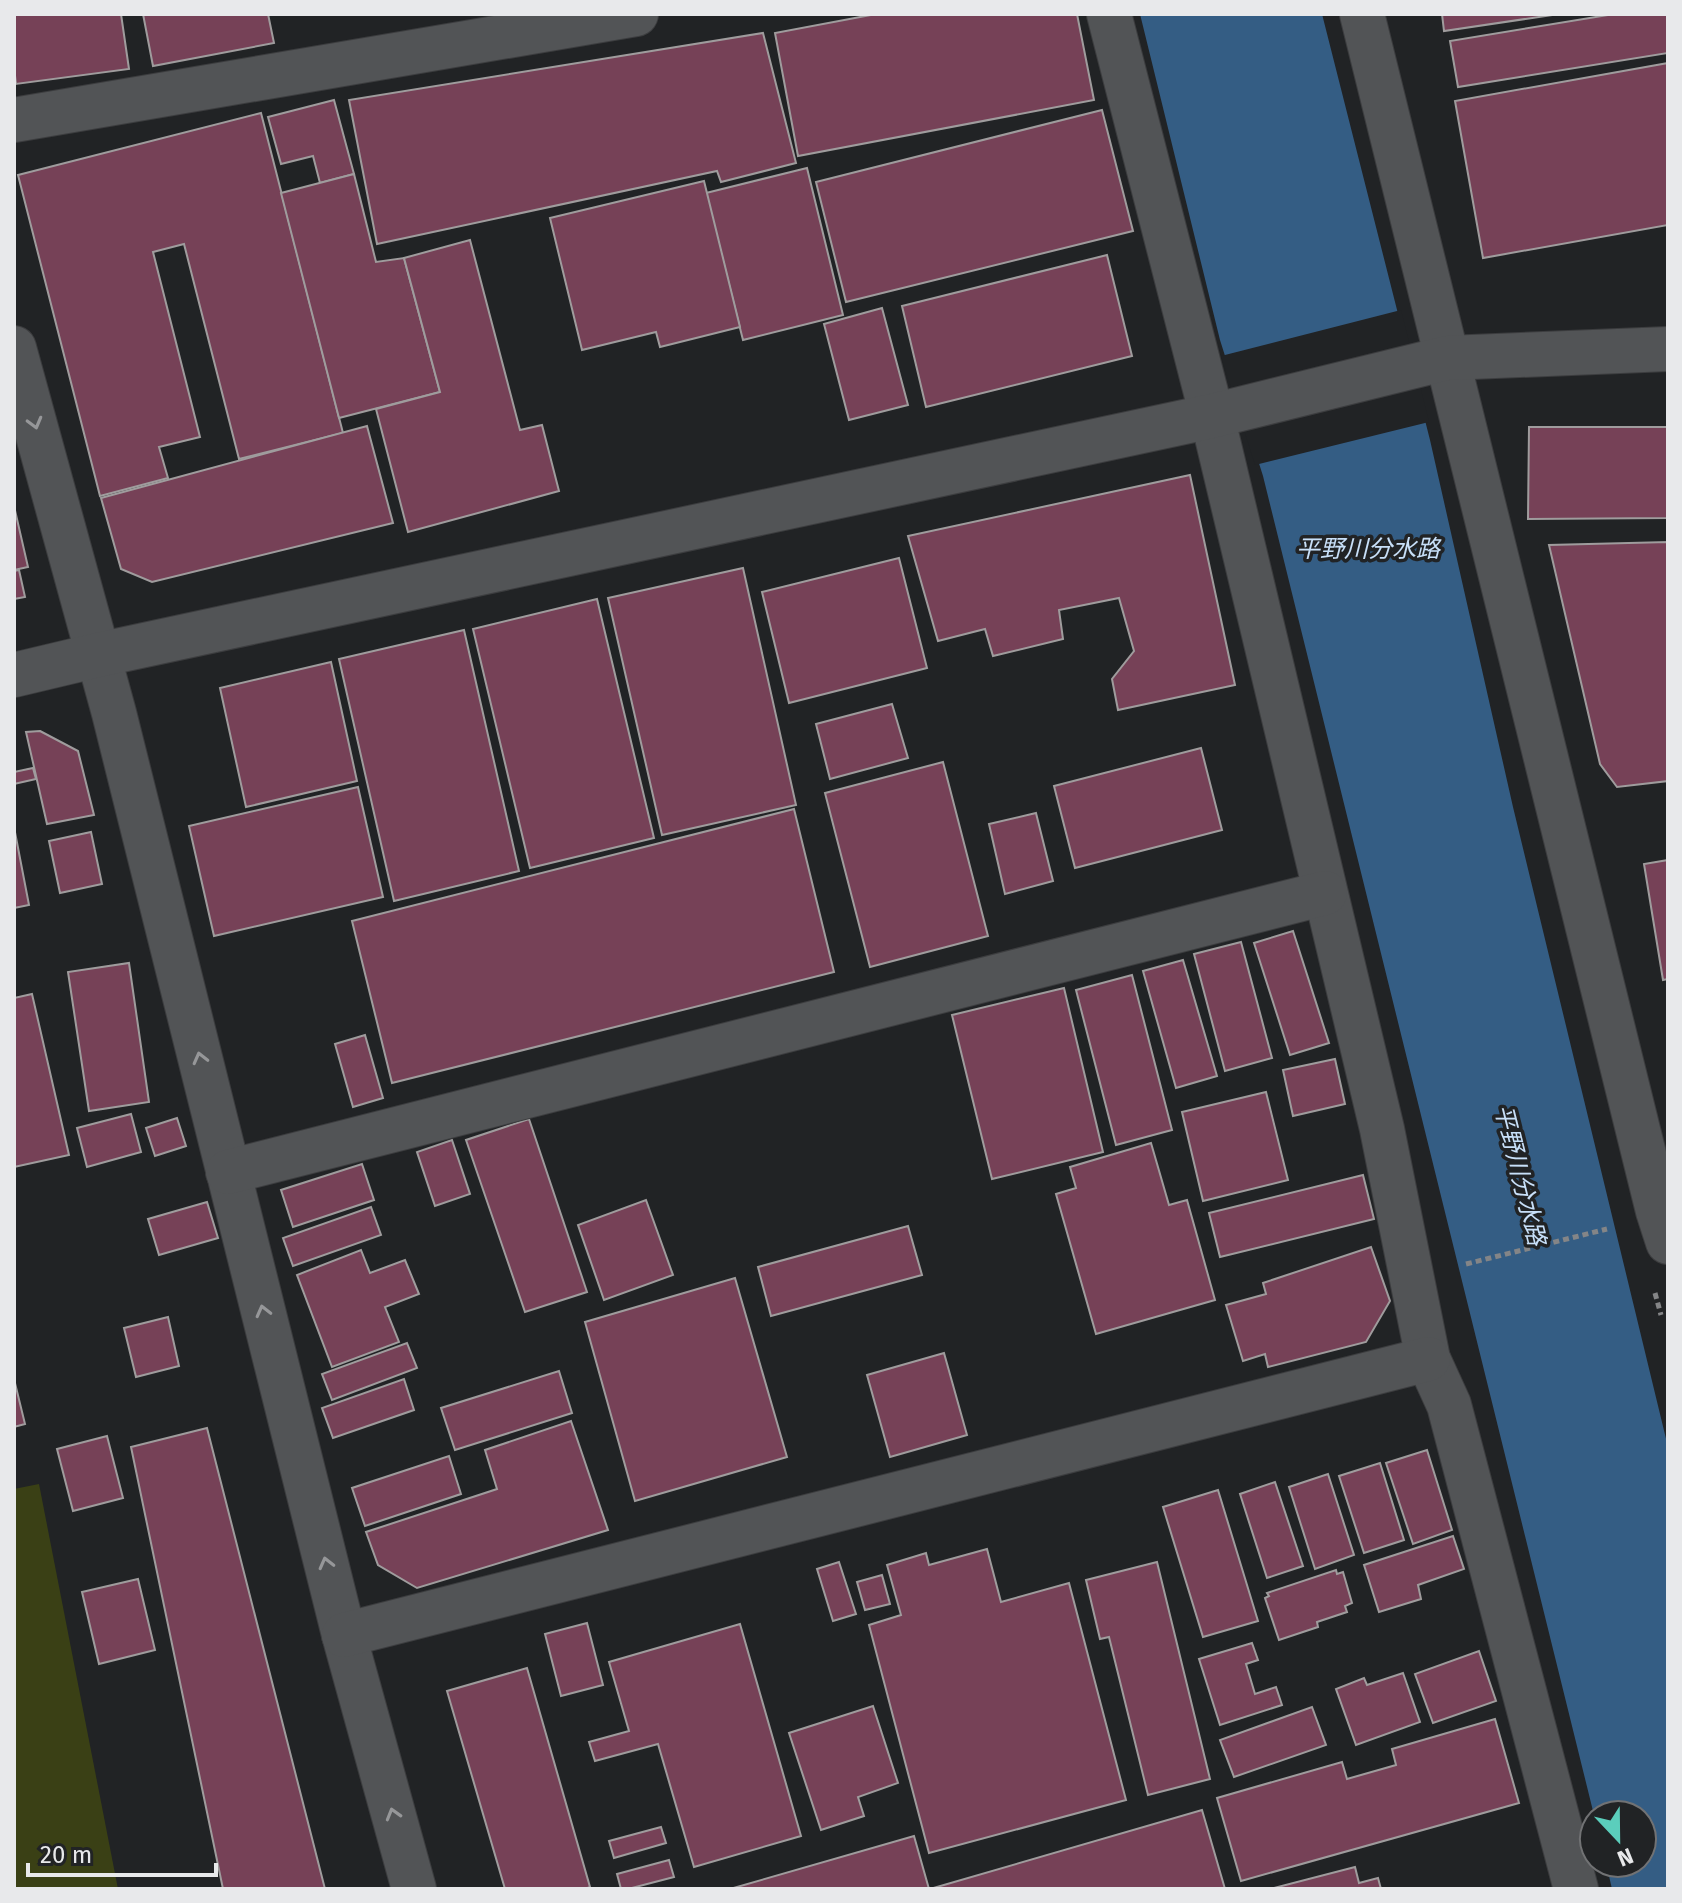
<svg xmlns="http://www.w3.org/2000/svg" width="1682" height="1903" viewBox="0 0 1682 1903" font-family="'Fira Sans','Noto Sans JP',sans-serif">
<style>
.green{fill:#3a4015}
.water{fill:#345d84}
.pier{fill:#212325}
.building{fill:#764157;stroke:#9f9c9d;stroke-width:2}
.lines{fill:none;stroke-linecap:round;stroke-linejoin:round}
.minor-casing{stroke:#3c3d3f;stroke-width:46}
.tertiary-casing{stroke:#3c3d3f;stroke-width:46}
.path{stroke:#848587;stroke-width:5;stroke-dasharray:6 4;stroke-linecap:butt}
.minor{stroke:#525456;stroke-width:44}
.tertiary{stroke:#525456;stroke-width:44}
.oneway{stroke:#969799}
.labels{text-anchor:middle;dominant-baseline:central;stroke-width:7;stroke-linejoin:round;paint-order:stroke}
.water-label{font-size:24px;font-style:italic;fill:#c8e0f9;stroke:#212325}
</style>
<rect width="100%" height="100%" fill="#212325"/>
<path class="green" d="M39,1484L118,1889H14V1489Z"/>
<path class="water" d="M1140,14H1322L1430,440L1513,807L1668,1447V1889H1612L1606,1863H1642V1815H1594L1263,476L1220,340Z"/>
<path class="pier" d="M1401,310L1429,422L1255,465L1221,356Z"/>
<g class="building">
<path d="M14,14H121L129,69L16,84L14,67Z"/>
<path d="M143,14H268L274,43L153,66Z"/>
<path d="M876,14H1077L1094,100L798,156L775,33Z"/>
<path d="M1442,14H1559L1444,31Z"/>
<path d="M1614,14H1668V53L1458,87L1450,41Z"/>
<path d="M763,33L796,163L721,182L717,171L377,244L349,100Z"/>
<path d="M1668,63V225L1483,258L1455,101Z"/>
<path d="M334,100L354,174L320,183L313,156L281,164L268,117Z"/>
<path d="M1102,110L1133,231L846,302L816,182Z"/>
<path d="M261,113L343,433L239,459L184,244L153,252L200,437L159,447L168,478L100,496L18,175Z"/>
<path d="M807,168L843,315L743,340L706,193Z"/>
<path d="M354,174L376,262L404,258L440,392L339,418L281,193Z"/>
<path d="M704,181L740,327L660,347L656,332L582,350L550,218Z"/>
<path d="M470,240L520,430L542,425L559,491L408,532L376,409L440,392L404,258Z"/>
<path d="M1107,255L1132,356L926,407L902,306Z"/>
<path d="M882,308L908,405L849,420L824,324Z"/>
<path d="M367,426L393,523L152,582L121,569L101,498Z"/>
<path d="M1529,427H1668V518L1528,519Z"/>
<path d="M1190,475L1235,685L1118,710L1112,679L1134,651L1119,598L1059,610L1063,639L993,656L985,629L938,641L908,536Z"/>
<path d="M14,506L28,567L14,570Z"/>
<path d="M1668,542V781L1617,787L1600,764L1549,545Z"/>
<path d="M899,558L927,668L789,703L762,592Z"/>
<path d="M743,568L796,805L662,835L608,598Z"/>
<path d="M19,570L25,597L14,599V571Z"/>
<path d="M597,599L654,838L530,868L473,629Z"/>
<path d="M464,630L519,871L394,901L339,659Z"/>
<path d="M331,662L357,781L246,807L220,688Z"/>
<path d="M892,704L908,758L830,779L816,724Z"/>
<path d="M40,731L78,751L94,815L47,824L26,732Z"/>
<path d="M1201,748L1222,830L1075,868L1054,786Z"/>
<path d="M943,762L988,936L870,967L825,793Z"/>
<path d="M33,768L36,779L14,784V772Z"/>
<path d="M358,787L383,897L214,936L189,826Z"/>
<path d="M794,809L834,972L392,1083L352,921Z"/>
<path d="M1036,813L1053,881L1005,894L989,824Z"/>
<path d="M14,827L29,905L14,908Z"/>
<path d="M91,832L102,884L60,893L49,841Z"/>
<path d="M1668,860V979L1663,980L1644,864Z"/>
<path d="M1293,931L1329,1043L1290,1055L1254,943Z"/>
<path d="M1241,942L1272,1058L1225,1071L1194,954Z"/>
<path d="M1183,960L1217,1076L1176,1088L1143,971Z"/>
<path d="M129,963L149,1102L89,1111L68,972Z"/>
<path d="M1132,975L1172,1130L1116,1145L1076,990Z"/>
<path d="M1064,988L1103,1152L992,1179L952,1015Z"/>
<path d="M32,994L69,1155L14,1167V998Z"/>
<path d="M365,1035L383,1098L353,1107L335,1044Z"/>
<path d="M1335,1059L1345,1104L1293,1116L1283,1070Z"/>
<path d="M1266,1092L1288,1180L1203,1201L1182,1112Z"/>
<path d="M131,1114L141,1152L87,1167L77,1128Z"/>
<path d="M177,1118L186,1146L155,1156L146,1128Z"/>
<path d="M529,1119L587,1292L525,1312L466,1140Z"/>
<path d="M452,1140L470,1194L435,1206L417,1152Z"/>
<path d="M1151,1143L1169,1205L1187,1200L1215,1300L1096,1334L1056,1194L1076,1188L1070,1167Z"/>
<path d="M362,1164L374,1200L293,1227L281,1190Z"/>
<path d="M1363,1175L1374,1219L1220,1257L1209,1213Z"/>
<path d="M646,1200L673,1275L604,1300L578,1225Z"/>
<path d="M207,1202L218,1238L159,1255L148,1219Z"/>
<path d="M371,1207L381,1235L293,1266L283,1238Z"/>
<path d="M908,1226L922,1275L771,1316L758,1267Z"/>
<path d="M1371,1247L1390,1301L1366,1342L1268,1367L1265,1354L1243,1361L1226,1305L1266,1294L1263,1283Z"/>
<path d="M361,1250L370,1273L405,1260L419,1294L385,1307L399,1342L332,1367L297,1275Z"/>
<path d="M735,1278L787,1457L635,1501L585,1322Z"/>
<path d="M168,1317L179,1366L136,1377L124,1328Z"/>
<path d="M407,1343L417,1368L332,1400L322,1374Z"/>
<path d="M944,1353L967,1435L890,1457L867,1375Z"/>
<path d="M559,1371L572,1413L455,1450L441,1408Z"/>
<path d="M14,1379L25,1424L14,1427Z"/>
<path d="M404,1379L414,1410L333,1438L322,1408Z"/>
<path d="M571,1421L608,1530L417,1588L378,1565L366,1532L497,1489L485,1450Z"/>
<path d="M207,1428L325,1889H223L131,1447Z"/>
<path d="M107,1436L123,1498L73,1511L57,1449Z"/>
<path d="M1427,1450L1452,1530L1413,1544L1386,1463Z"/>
<path d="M449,1456L461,1494L365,1526L352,1488Z"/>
<path d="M1380,1463L1404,1540L1364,1553L1339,1476Z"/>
<path d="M1328,1474L1354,1555L1315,1569L1289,1487Z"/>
<path d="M1275,1482L1303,1566L1267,1578L1240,1494Z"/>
<path d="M1218,1490L1258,1621L1203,1637L1163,1507Z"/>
<path d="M1453,1536L1464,1569L1418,1585L1421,1599L1379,1612L1364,1565Z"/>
<path d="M987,1549L1001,1602L1069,1583L1126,1800L929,1853L869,1625L901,1615L887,1565L926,1553L929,1565Z"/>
<path d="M839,1562L856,1614L833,1621L817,1569Z"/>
<path d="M1157,1562L1210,1779L1148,1795L1109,1637L1100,1639L1086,1580Z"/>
<path d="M1336,1570L1337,1574L1343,1572L1352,1603L1345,1606L1347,1612L1317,1622L1318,1627L1279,1640L1265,1598L1269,1596L1267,1593Z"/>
<path d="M882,1575L890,1604L865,1610L857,1582Z"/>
<path d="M138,1579L155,1650L99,1664L82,1592Z"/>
<path d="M587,1623L603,1685L561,1696L545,1634Z"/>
<path d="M740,1624L801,1836L694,1867L658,1744L595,1761L589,1742L629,1731L609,1662Z"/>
<path d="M1252,1643L1258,1660L1246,1664L1255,1694L1276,1687L1282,1705L1220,1725L1199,1659Z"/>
<path d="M1479,1651L1496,1701L1433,1723L1415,1674Z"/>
<path d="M527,1668L590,1887L585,1889H505L447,1691Z"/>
<path d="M1403,1673L1420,1722L1356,1745L1336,1689L1364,1678L1367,1685Z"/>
<path d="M873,1706L898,1783L858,1797L864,1816L821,1830L789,1733Z"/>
<path d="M1312,1707L1326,1745L1234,1777L1220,1740Z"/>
<path d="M1495,1719L1519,1803L1241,1881L1217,1798L1342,1762L1347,1779L1396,1765L1392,1749Z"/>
<path d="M1202,1810L1225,1889H930Z"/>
<path d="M661,1827L666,1843L614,1858L609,1841Z"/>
<path d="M914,1836L929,1889H730Z"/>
<path d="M669,1860L674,1877L628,1889H621L617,1874Z"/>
<path d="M1355,1867L1359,1883L1378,1878L1381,1889H1270Z"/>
</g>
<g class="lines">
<g class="minor-casing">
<g id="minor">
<path d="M1109,14L1212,416L1382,1129L1428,1359L1449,1405L1576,1889"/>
<path d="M1362,14L1658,1211L1668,1242"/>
<path d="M14,120L636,14"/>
<path d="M14,348L114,713L344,1635L414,1889"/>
<path d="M228,1172L1325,893"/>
<path d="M344,1635L1428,1359"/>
</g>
</g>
<g class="tertiary-casing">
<path id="tertiary" d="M14,675L98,655L1212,416L1447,358L1668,349"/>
</g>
<g class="path">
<path d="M1466,1264L1607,1229"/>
<path d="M1655,1293L1661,1315"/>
</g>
<use href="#minor" class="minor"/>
<use href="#tertiary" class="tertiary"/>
</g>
<defs><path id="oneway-chevron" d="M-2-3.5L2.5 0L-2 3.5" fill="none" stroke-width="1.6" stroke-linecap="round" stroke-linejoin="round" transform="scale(2)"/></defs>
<g class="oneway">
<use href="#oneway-chevron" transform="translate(35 423) rotate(75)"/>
<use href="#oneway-chevron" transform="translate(200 1058) rotate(-104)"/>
<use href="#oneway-chevron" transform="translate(263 1311) rotate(-104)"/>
<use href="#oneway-chevron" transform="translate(326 1563) rotate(-104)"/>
<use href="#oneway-chevron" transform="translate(393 1814) rotate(-106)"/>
</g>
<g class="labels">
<g class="water-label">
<text x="1368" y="549">平野川分水路</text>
<text transform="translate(1520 1175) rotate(76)">平野川分水路</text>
</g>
</g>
<rect width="1682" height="1903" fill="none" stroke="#e8e9eb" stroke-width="32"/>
<g transform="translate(1618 1839) rotate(158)"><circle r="38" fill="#212325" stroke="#717274" stroke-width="2"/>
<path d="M0-6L14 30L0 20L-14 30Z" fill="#5bcebc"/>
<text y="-12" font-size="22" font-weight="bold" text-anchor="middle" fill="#e8e9eb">N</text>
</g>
<path d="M28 1863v12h188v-12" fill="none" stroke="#e8e9eb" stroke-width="4"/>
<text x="40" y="1863" font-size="24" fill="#e8e9eb" stroke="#212325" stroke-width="6" paint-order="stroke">20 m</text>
</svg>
